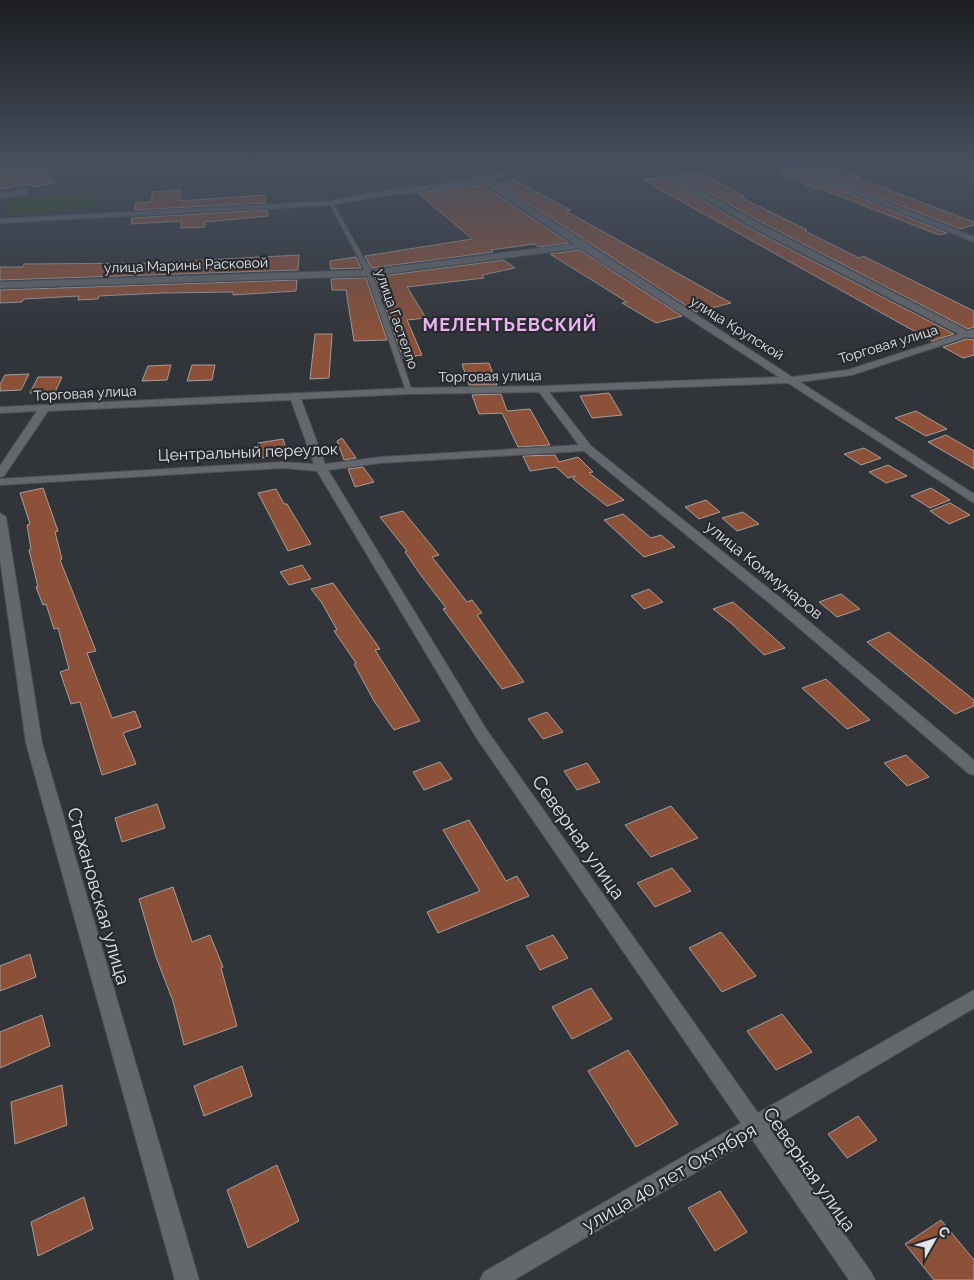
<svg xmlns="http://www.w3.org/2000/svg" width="974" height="1280" viewBox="0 0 974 1280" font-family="Raleway,sans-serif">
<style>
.green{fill:#2a4813}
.building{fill:#8c5138;stroke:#a69f9c}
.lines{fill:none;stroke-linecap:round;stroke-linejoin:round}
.service-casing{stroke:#4d5054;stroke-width:2}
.minor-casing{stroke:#4d5054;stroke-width:2}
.service{fill:#64676c;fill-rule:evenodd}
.minor{fill:#64676c;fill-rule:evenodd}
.labels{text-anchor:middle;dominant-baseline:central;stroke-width:4.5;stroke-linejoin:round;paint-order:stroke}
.far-street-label{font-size:14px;fill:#e2e4e7;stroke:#272a2e}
.street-label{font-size:16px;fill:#e2e4e7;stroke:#272a2e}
.far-district-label{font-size:18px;font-weight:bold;letter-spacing:1px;fill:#e8b3ef;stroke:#272a2e}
.near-street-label{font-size:19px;fill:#e2e4e7;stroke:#272a2e}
</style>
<rect width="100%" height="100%" fill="#313439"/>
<path class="green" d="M96,192V207L8,215L11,199Z"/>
<g class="building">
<path d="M0,164H38L55,183L33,187L30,184L0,189Z"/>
<path d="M808,164H823L861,177L857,178L974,222V225L960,229L800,166Z"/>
<path d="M789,169L947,233L939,235L819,188L815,189L777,172Z"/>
<path d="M698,172L744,196L740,197L807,230L805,231L859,258L863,256L974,311V327L968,329L759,221L678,175Z"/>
<path d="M665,177L751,229L954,334L932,341L643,180Z"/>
<path d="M514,180L571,210L566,211L731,303L696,312L497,183Z"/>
<path d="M476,186H484L569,243L539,247L534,244L491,250L493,252L371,268L365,256L472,239L418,193Z"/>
<path d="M181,190L179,201L265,195L266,203L134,210L136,203L151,202L153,192Z"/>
<path d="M267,210L268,216L205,222V227L181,228V221L131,224L132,218Z"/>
<path d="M580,250L682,316L656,323L622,303L627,302L550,254Z"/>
<path d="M299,255L298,270L0,280V267H23L24,264L148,263Z"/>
<path d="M356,257L361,268L331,269L330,261Z"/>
<path d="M504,260L515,268L482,275L484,278L407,287L426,318L407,320L422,355L403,358L375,277Z"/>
<path d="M366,278L387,340L354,341L346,290H332L331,279Z"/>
<path d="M297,280L296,291L233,295V292L162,293L99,296L98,299L78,300L79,296L24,299L22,302L0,303V290Z"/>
<path d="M315,334H332L329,378L310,379Z"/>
<path d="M967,339L974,340V355L963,358L943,347Z"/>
<path d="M489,363L497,385H469L462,364Z"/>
<path d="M171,365L167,380L142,381L148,366Z"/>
<path d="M192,365H215L212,380L187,381Z"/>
<path d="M29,374L21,390L0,391V384L5,375Z"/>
<path d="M38,377H62L55,392L30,393Z"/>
<path d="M609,393L622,415L592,418L580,396Z"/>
<path d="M501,394L507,411L530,409L550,445L518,447L502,413L479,414L472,395Z"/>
<path d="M916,411L947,429L926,436L895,418Z"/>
<path d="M946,435L974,451V469L928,442Z"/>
<path d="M342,438L356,458L344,460L337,441Z"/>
<path d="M283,439L288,454L262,458L258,443Z"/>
<path d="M864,448L881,458L861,465L844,454Z"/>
<path d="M555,455L559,462L578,457L593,472L589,473L624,500L607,506L573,479L575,476L568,478L556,467L530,471L523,456Z"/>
<path d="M888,465L907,476L886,483L869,472Z"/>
<path d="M363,467L374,482L355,487L348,469Z"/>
<path d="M43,488L58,531L55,532L62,559L60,560L96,651L87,653L112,718L135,711L141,727L123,733L136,764L102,775L80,702L71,704L60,672L69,669L58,628L54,629L46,604L43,605L36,587H38L29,550L31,549L27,525L30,524L20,493Z"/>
<path d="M931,488L950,500L930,508L911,496Z"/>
<path d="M276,489L284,504H287L311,544L288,551L258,493Z"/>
<path d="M706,500L720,512L699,519L685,507Z"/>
<path d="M950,503L970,515L949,524L930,511Z"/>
<path d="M403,511L439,555L432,557L467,602L472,600L482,613L477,615L524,682L502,689L443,609L446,608L420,574L405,552L407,551L380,517Z"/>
<path d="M743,512L759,524L737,531L722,518Z"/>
<path d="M623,514L651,538L661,535L675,547L644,557L604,520Z"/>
<path d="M302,565L311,579L289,585L280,572Z"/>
<path d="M333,583L380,649L375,650L420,721L394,730L374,701L354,664L356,663L334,631L337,630L322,603L311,589Z"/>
<path d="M649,589L663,602L644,609L631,596Z"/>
<path d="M841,594L860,609L837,617L819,602Z"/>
<path d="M733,602L772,636L785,648L764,655L732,624L713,609Z"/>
<path d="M889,632L974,700V706L955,714L867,642Z"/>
<path d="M826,679L858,709L870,720L847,729L802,688Z"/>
<path d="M547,712L563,732L543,739L528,719Z"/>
<path d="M906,755L929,777L907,786L884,763Z"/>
<path d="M440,762L452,779L424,790L413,772Z"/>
<path d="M587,763L600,782L577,790L564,771Z"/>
<path d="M157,804L165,828L122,842L115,818Z"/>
<path d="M671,806L698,838L651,857L625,825Z"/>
<path d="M469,820L506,881L517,876L529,896L438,933L427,912L480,891L443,830Z"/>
<path d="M672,868L691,891L655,907L637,883Z"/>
<path d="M173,887L192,942L210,935L223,967L221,968L237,1026L184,1045L173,1001L156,957L139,899Z"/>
<path d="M721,932L756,976L722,992L689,948Z"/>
<path d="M553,935L568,958L540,970L526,946Z"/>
<path d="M30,954L36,977L0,991V966Z"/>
<path d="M591,988L612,1019L572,1039L552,1007Z"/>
<path d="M782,1014L812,1052L776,1070L747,1031Z"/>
<path d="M42,1015L50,1046L0,1068V1032Z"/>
<path d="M628,1050L678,1124L636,1147L588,1071Z"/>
<path d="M242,1066L252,1096L204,1116L194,1086Z"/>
<path d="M62,1085L67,1125L15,1144L11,1102Z"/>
<path d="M858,1116L877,1140L847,1158L828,1134Z"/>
<path d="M277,1165L299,1221L248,1248L227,1190Z"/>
<path d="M720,1191L747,1232L715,1251L688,1208Z"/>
<path d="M84,1197L93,1229L38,1256L31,1222Z"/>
<path d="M941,1220L974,1260V1280H934L905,1244Z"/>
</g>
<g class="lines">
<g class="service-casing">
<g id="service">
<path d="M455,164H459L461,167L487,180L483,181L457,169Z"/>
<path d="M329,202L333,203L372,273L412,391L411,392H407L406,391L366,273Z"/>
</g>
</g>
<g class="minor-casing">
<g id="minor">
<path d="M524,164H537L491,181L792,377L848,370L959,334L752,227L647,164H655L758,223L968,331L974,329V338L967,337L852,375L800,382L974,494V503L788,383L549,392L591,446L794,609L974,760V775L968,773L784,615L584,451L381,463L328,470L486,729L758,1113L974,990V1008L770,1129L871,1272L875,1280H849L752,1139L514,1280H480L484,1272L741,1123L476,737L317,471L282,468L0,485V479L282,462L314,464L291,400L48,411L4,476L0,477V466L37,411L0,413V407L409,388L542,386L779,377L580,248L369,276L0,288V282L369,270L574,244L484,183L369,198L331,205L0,223V219L331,201L369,193L482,179ZM539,392L579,445L381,457L325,464L301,399L409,394Z"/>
<path d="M782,164H791L974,237V242Z"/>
<path d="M23,190H26V194L0,198V194Z"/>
<path d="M0,513L6,517L42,743L199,1280H175L26,743L0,559Z"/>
</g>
</g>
<use href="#service" class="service"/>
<use href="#minor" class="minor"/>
</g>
<linearGradient id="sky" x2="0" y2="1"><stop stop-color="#1b1d1f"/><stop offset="0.48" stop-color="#48505f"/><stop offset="1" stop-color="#48505f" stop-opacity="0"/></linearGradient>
<rect width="974" height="343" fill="url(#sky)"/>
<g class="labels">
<g class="far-street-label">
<text transform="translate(186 265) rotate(-2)">улица Марины Расковой</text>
<text transform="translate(397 319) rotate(71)">улица Гастелло</text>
<text transform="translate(737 328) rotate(32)">улица Крупской</text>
<text transform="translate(888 344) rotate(-17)">Торговая улица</text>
<text transform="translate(490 376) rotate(-1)">Торговая улица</text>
<text transform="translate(85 393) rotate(-3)">Торговая улица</text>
</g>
<g class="street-label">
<text transform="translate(248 452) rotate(-2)">Центральный переулок</text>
<text transform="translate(764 570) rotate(39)">улица Коммунаров</text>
</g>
<g class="far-district-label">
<text x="510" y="324">МЕЛЕНТЬЕВСКИЙ</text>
</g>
<g class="near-street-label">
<text transform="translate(579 837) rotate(55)">Северная улица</text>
<text transform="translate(99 896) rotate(74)">Стахановская улица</text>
<text transform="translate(810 1169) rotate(55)">Северная улица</text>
<text transform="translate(669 1177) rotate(-30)">улица 40 лет Октября</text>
</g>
</g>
<g transform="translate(934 1240) rotate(51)" stroke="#272a2e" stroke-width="4" paint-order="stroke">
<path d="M0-4L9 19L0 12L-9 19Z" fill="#e2e4e7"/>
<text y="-8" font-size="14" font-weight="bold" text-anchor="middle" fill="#e2e4e7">С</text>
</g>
</svg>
